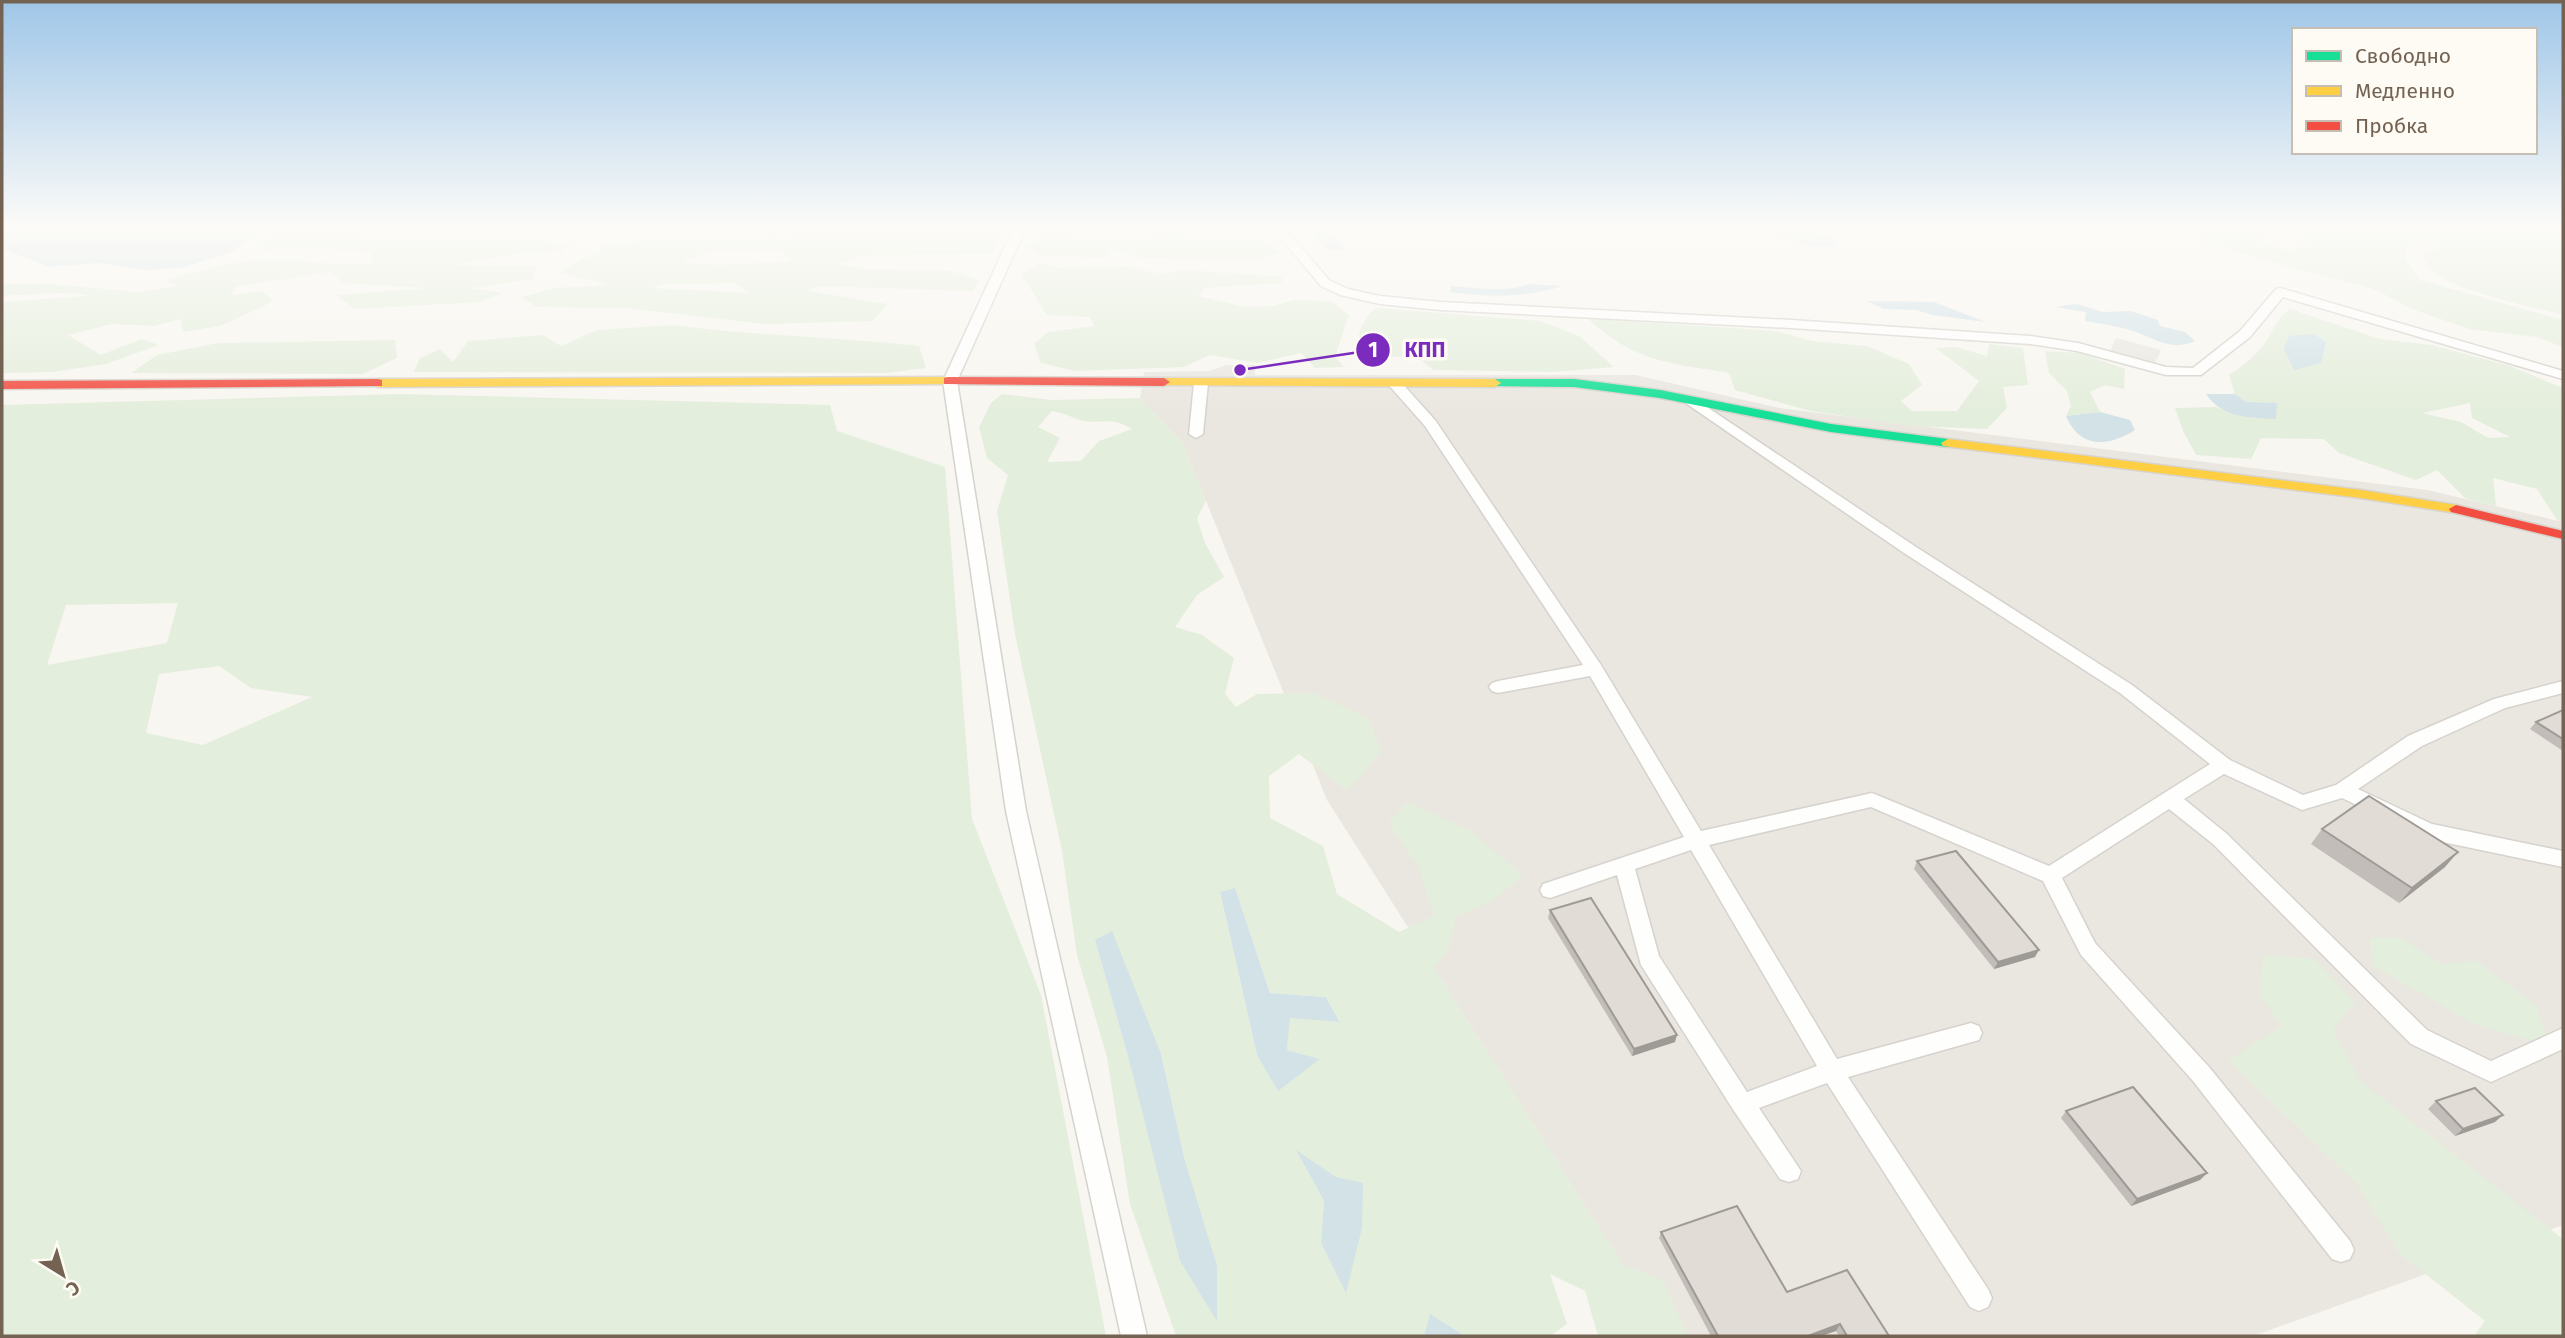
<svg xmlns="http://www.w3.org/2000/svg" width="2565" height="1338" viewBox="0 0 2565 1338" font-family="'Fira Sans',sans-serif">
<style>
.industrial{fill:#eae7e1}
.green{fill:#e4eedc;fill-rule:evenodd}
.water{fill:#d3e2e7}
.lines{fill:none;stroke-linecap:round;stroke-linejoin:round}
.lane-casing{stroke:#d6d2cd;stroke-width:3}
.fast-casing{stroke:#d7d3cd;stroke-width:3}
.slow-casing{stroke:#d7d3cd;stroke-width:3}
.jam-casing{stroke:#d7d3cd;stroke-width:3}
.lane{fill:#fefefd;fill-rule:evenodd}
.fast{fill:#16e098;fill-rule:evenodd}
.slow{fill:#ffcf43;fill-rule:evenodd}
.jam{fill:#f24e42;fill-rule:evenodd}
.wall{fill:#c2bdb8}
.shaded-wall{fill:#9e9a96}
.building{fill:#e2dcd6;stroke:#9e9a96;stroke-width:2}
.leader{fill:none;stroke:#7b2cbf;stroke-width:2.5}
.callout-dot{fill:#7b2cbf;stroke:#fdfbf4;stroke-width:2.5}
.mark-label{font-size:21px;text-anchor:middle;font-weight:bold;fill:#fff}
.callout-label{font-size:21px;text-anchor:middle;font-weight:bold;fill:#7b2cbf;stroke:#fdfbf4;stroke-width:7;stroke-linejoin:round;paint-order:stroke}
</style>
<rect width="100%" height="100%" fill="#f8f6f0"/>
<g class="industrial">
<path d="M2116,338L2161,350L2155,363L2110,351Z"/>
<path d="M1227,365H1255V375H1636L1779,408L2427,490L2563,522V1225L2253,1336H1668L1327,800L1183,444L1140,398L1144,372L1209,371Z"/>
</g>
<g class="green">
<path d="M2097,225H2372L2364,230L2403,233L2392,225H2563V315C2533,307 2448,290 2429,268C2426,265 2424,257 2422,253L2440,247L2425,242L2405,250L2407,261L2420,280L2563,320V347L2537,337L2469,329L2412,309L2374,289L2243,254L2183,234L2136,228L2124,233ZM2296,235L2307,245L2289,250L2262,245L2265,236Z"/>
<path d="M1167,231L1197,239L1261,238L1280,252L1261,260L1142,258L1113,249L1104,258L1040,256L1025,248L1043,234L1143,239Z"/>
<path d="M272,234L350,235L421,240L500,237L571,242L563,251L523,253L450,265L536,266L533,279L471,288L502,293L480,302L355,309L336,295L427,288L344,283L329,272L235,287L231,295L262,291L274,301L220,326L183,332L180,319L154,326L112,324L68,335L101,355L141,339L159,345L106,364L52,372L2,373V302L88,296C59,289 31,297 2,295V284H52L137,292L178,286L165,280C205,269 248,257 289,260C317,262 343,266 371,264L373,253L319,248L258,250L256,243Z"/>
<path d="M1001,235L992,254L867,255L837,264L866,269L953,271L979,280L974,291L818,286L808,291L887,304L873,321L765,324L626,308L537,307L521,297L555,288L611,285L560,273L581,259L599,254L602,245L668,236ZM709,251H781L794,261L721,265L680,263ZM734,283L750,293L651,288L665,284Z"/>
<path d="M1041,263L1057,268L1132,267L1159,274L1187,270L1282,277L1281,283L1205,288L1198,296L1245,307L1273,306L1294,300L1330,301L1349,315L1335,357L1344,367L1315,368L1301,353L1257,363L1210,355L1184,367L1075,371L1041,363L1034,344L1048,332L1094,326L1090,317L1047,315L1021,274Z"/>
<path d="M1377,308L1541,321L1579,336L1614,367L1554,372L1433,370L1419,358L1359,355C1357,336 1360,319 1377,308Z"/>
<path d="M2290,309L2380,339L2432,345L2510,366L2563,388V522L2557,520L2537,489L2493,478L2496,506L2466,499L2437,470L2416,480L2339,453L2324,439L2261,438L2251,459L2196,455L2183,431L2175,408L2216,407L2238,416L2246,402L2235,394L2229,375C2244,365 2257,355 2267,340C2275,327 2277,318 2290,309ZM2470,403L2472,418L2510,437L2488,438L2461,422L2422,413Z"/>
<path d="M1587,318L1775,331L1812,341L1867,346L1909,364L1922,385L1901,401L1912,411H1957L1979,381L1936,348L1956,347L1987,356L1989,344L2023,348L2028,385L2003,387L2007,408L1987,429L1912,426L1811,411L1735,390L1729,373C1669,363 1634,362 1587,318Z"/>
<path d="M673,325C755,336 837,337 919,346L926,368L888,373L414,372L420,358L440,349L453,362L468,341L543,335L561,346L597,330Z"/>
<path d="M395,340L397,358L363,374L131,373L157,355L218,343Z"/>
<path d="M2045,351L2081,353L2125,369L2124,389L2105,385L2090,392L2100,412L2066,416L2071,406L2067,391L2049,373Z"/>
<path d="M400,394L830,405L837,431L945,467L972,819L1041,995L1106,1336H2V405ZM178,603L167,643L47,665L66,605ZM219,666L251,688L312,697L203,745L146,733L159,674Z"/>
<path d="M1002,394L1052,400L1140,398L1183,444L1206,501L1197,518L1205,543L1224,577L1197,595L1175,627L1202,635L1234,658L1225,694L1236,707L1257,694L1314,693L1369,719L1381,751L1362,776L1346,790L1299,754L1269,776L1270,818L1323,846L1337,894L1399,932L1434,916L1418,866L1389,823L1408,802L1471,831L1523,876L1491,902L1456,916L1450,947L1434,968L1623,1265L1663,1280L1688,1336H1598L1585,1291L1550,1274L1567,1324L1550,1336H1465L1431,1315L1424,1336H1176L1130,1204L1107,1057L1077,955L1062,851L1015,634L997,511L1008,475L987,458L979,427L991,403ZM1052,411C1067,413 1073,419 1084,421C1106,424 1109,416 1132,429L1099,441L1081,461L1047,462L1060,438L1038,427ZM1235,889L1270,993L1326,997L1340,1021L1289,1017L1287,1050L1319,1059L1257,1055L1220,893ZM1095,940L1161,1054L1185,1161L1129,1060ZM1297,1152L1336,1177L1346,1292L1321,1243L1324,1201Z"/>
<path d="M2370,938H2401L2441,964L2476,961L2537,1006L2548,1045L2474,1024L2372,965Z"/>
<path d="M2264,955L2314,959L2355,1002L2333,1030L2361,1082L2563,1239V1336H2474L2485,1321L2399,1253L2357,1184L2228,1060L2282,1026L2259,994Z"/>
</g>
<g class="water">
<path d="M21,225H254L256,233L234,251L185,267L148,270L98,263L50,267L2,249V230Z"/>
<path d="M1308,225H1327L1344,250C1321,254 1319,242 1308,225Z"/>
<path d="M1754,225H1797L1837,240L1835,247H1810Z"/>
<path d="M2372,225H2392L2404,233L2383,245L2364,230Z"/>
<path d="M1529,284L1563,286C1524,298 1490,297 1450,292L1451,286C1477,288 1505,293 1529,284Z"/>
<path d="M1867,301L1934,302L1986,322L1932,315L1916,310L1884,309Z"/>
<path d="M2077,304L2103,312L2131,311L2158,320L2160,326L2185,332L2195,341C2173,351 2157,340 2136,332C2120,326 2101,324 2085,321L2086,312L2054,307Z"/>
<path d="M2313,334L2326,342L2321,363L2294,370L2284,349L2289,336Z"/>
<path d="M2206,394H2235L2246,402L2277,403L2276,419C2247,417 2224,419 2206,394Z"/>
<path d="M2100,412L2130,420L2135,430C2108,447 2080,449 2066,416Z"/>
<path d="M1235,888L1270,993L1326,997L1340,1022L1290,1018L1287,1050L1320,1059L1278,1091L1257,1055L1220,892Z"/>
<path d="M1112,931L1161,1054L1185,1161L1217,1266V1321L1180,1261L1129,1060L1095,940Z"/>
<path d="M1296,1150L1336,1177L1363,1183L1362,1228L1346,1293L1321,1243L1324,1201Z"/>
<path d="M1430,1314L1465,1336H1424Z"/>
</g>
<g class="lines">
<g class="lane-casing">
<g id="lane">
<path d="M1015,225H1027L957,381L1026,811L1147,1336H1121L1006,811L943,381Z"/>
<path d="M1270,225H1282L1329,280L1348,289L1380,296L1441,302L1791,320L2030,336L2078,343L2166,367L2193,368L2240,331L2276,289L2280,288L2563,371V379L2283,297L2250,337L2201,375H2166L2077,351L2030,344L1791,328L1441,310L1380,304L1340,295L1321,286Z"/>
<path d="M1201,379L1208,383L1203,434L1196,438L1189,434L1194,383Z"/>
<path d="M1394,379L1399,380L1435,420L1601,665L1701,831L1872,793L2049,866L2210,764L2120,693L1904,553L1687,404L1685,401L1692,397L1916,547L2132,685L2230,760L2303,795L2336,785L2408,736L2494,699L2563,681V693L2505,708L2422,746L2358,789L2432,824L2563,851V867L2428,839L2342,798L2302,810L2224,774L2184,799L2227,834L2427,1030L2491,1061L2563,1028V1049L2491,1082L2411,1044L2213,844L2169,809L2062,878L2095,943L2209,1067L2350,1241L2354,1250L2350,1259L2341,1262L2332,1259L2193,1081L2081,955L2043,881L1871,807L1709,845L1837,1059L1971,1023L1979,1026L1982,1033L1979,1040L1848,1077L1988,1289L1992,1298L1988,1307L1979,1311L1970,1307L1827,1083L1759,1108L1801,1171L1798,1179L1789,1182L1780,1179L1734,1111L1641,965L1617,875L1550,898L1543,896L1540,890L1543,884L1684,837L1590,676L1498,693L1492,691L1489,687L1492,683L1498,681L1583,665L1425,426L1387,383ZM1691,850L1817,1066L1747,1092L1659,956L1635,869Z"/>
</g>
</g>
<g class="fast-casing">
<path id="fast" d="M1495,379H1574L1660,390L1831,424L1948,439L1955,443L1948,447L1831,432L1660,398L1574,387L1491,386L1489,383Z"/>
</g>
<g class="slow-casing">
<g id="slow">
<path d="M948,377L952,378V384L378,387L372,383L378,379Z"/>
<path d="M1164,378L1495,379L1501,383L1495,387L1160,385V379Z"/>
<path d="M1948,439L2361,490L2456,505L2463,509L2456,513L2361,498L1943,446L1941,443Z"/>
</g>
</g>
<g class="jam-casing">
<g id="jam">
<path d="M948,377L1164,378L1170,382L1164,386L944,384V378Z"/>
<path d="M378,379L382,380V386L2,389V381Z"/>
<path d="M2456,505L2563,531V539L2451,512L2449,509Z"/>
</g>
</g>
<use href="#lane" class="lane"/>
<use href="#fast" class="fast"/>
<use href="#slow" class="slow"/>
<use href="#jam" class="jam"/>
</g>
<g class="wall">
<path d="M2563,710V751L2530,729L2536,722Z"/>
<path d="M2322,829L2445,867L2399,903L2311,844Z"/>
<path d="M1917,861L2035,957L1994,969L1914,869Z"/>
<path d="M1550,910L1675,1042L1632,1056L1548,918Z"/>
<path d="M2436,1101L2495,1122L2455,1136L2428,1109Z"/>
<path d="M2066,1111L2207,1173L2200,1180L2131,1206L2061,1118Z"/>
<path d="M1661,1232L1787,1292L1889,1336H1839L1836,1331L1821,1336H1711L1659,1238Z"/>
</g>
<g class="shaded-wall">
<path d="M2458,852L2445,867L2399,903L2412,888Z"/>
<path d="M2039,950L2035,957L1994,969L1998,962Z"/>
<path d="M1677,1035L1675,1042L1632,1056L1634,1049Z"/>
<path d="M2503,1115L2495,1122L2455,1136L2463,1129Z"/>
<path d="M2207,1173L2200,1180L2131,1206L2137,1199Z"/>
<path d="M1840,1324L1836,1331L1821,1336H1808Z"/>
</g>
<g class="building">
<path d="M2563,710V739L2536,722Z"/>
<path d="M2369,796L2458,852L2412,888L2322,829Z"/>
<path d="M1956,851L2039,950L1998,962L1917,861Z"/>
<path d="M1591,898L1677,1035L1634,1049L1550,910Z"/>
<path d="M2133,1087L2207,1173L2137,1199L2066,1111Z"/>
<path d="M2475,1088L2503,1115L2463,1129L2436,1101Z"/>
<path d="M1737,1206L1787,1292L1847,1270L1889,1336H1847L1840,1324L1808,1336H1718L1661,1232Z"/>
</g>
<linearGradient id="sky" x2="0" y2="1"><stop stop-color="#9fc6e8"/><stop offset="0.55" stop-color="#fcfbf8"/><stop offset="1" stop-color="#fcfbf8" stop-opacity="0"/></linearGradient>
<rect width="2565" height="412" fill="url(#sky)"/>
<path class="leader" d="M1240 370L1373 350"/>
<g class="callout-dot">
<circle cx="1240" cy="370" r="7"/>
<circle cx="1373" cy="350" r="18"/>
</g>
<g class="mark-label">
<text x="1373" y="357">1</text>
</g>
<g class="callout-label">
<text x="1425" y="357">КПП</text>
</g>
<rect width="2565" height="1338" fill="none" stroke="#746352" stroke-width="7"/>
<rect x="2292" y="28" width="245" height="126" fill="#fdfbf4" stroke="#c6beb3" stroke-width="2"/>
<rect x="2306" y="51" width="35" height="10" fill="#16e098" stroke="#c6beb3" stroke-width="2"/>
<text x="2355" y="63" font-size="21" fill="#746352">Свободно</text>
<rect x="2306" y="86" width="35" height="10" fill="#ffcf43" stroke="#c6beb3" stroke-width="2"/>
<text x="2355" y="98" font-size="21" fill="#746352">Медленно</text>
<rect x="2306" y="121" width="35" height="10" fill="#f24e42" stroke="#c6beb3" stroke-width="2"/>
<text x="2355" y="133" font-size="21" fill="#746352">Пробка</text>
<g transform="translate(63 1275) rotate(143)" stroke="#fdfbf4" stroke-width="5" paint-order="stroke">
<path d="M0-5L12 26L0 18L-12 26Z" fill="#746352"/>
<text y="-10" font-size="19" font-weight="bold" text-anchor="middle" fill="#746352">С</text>
</g>
</svg>
